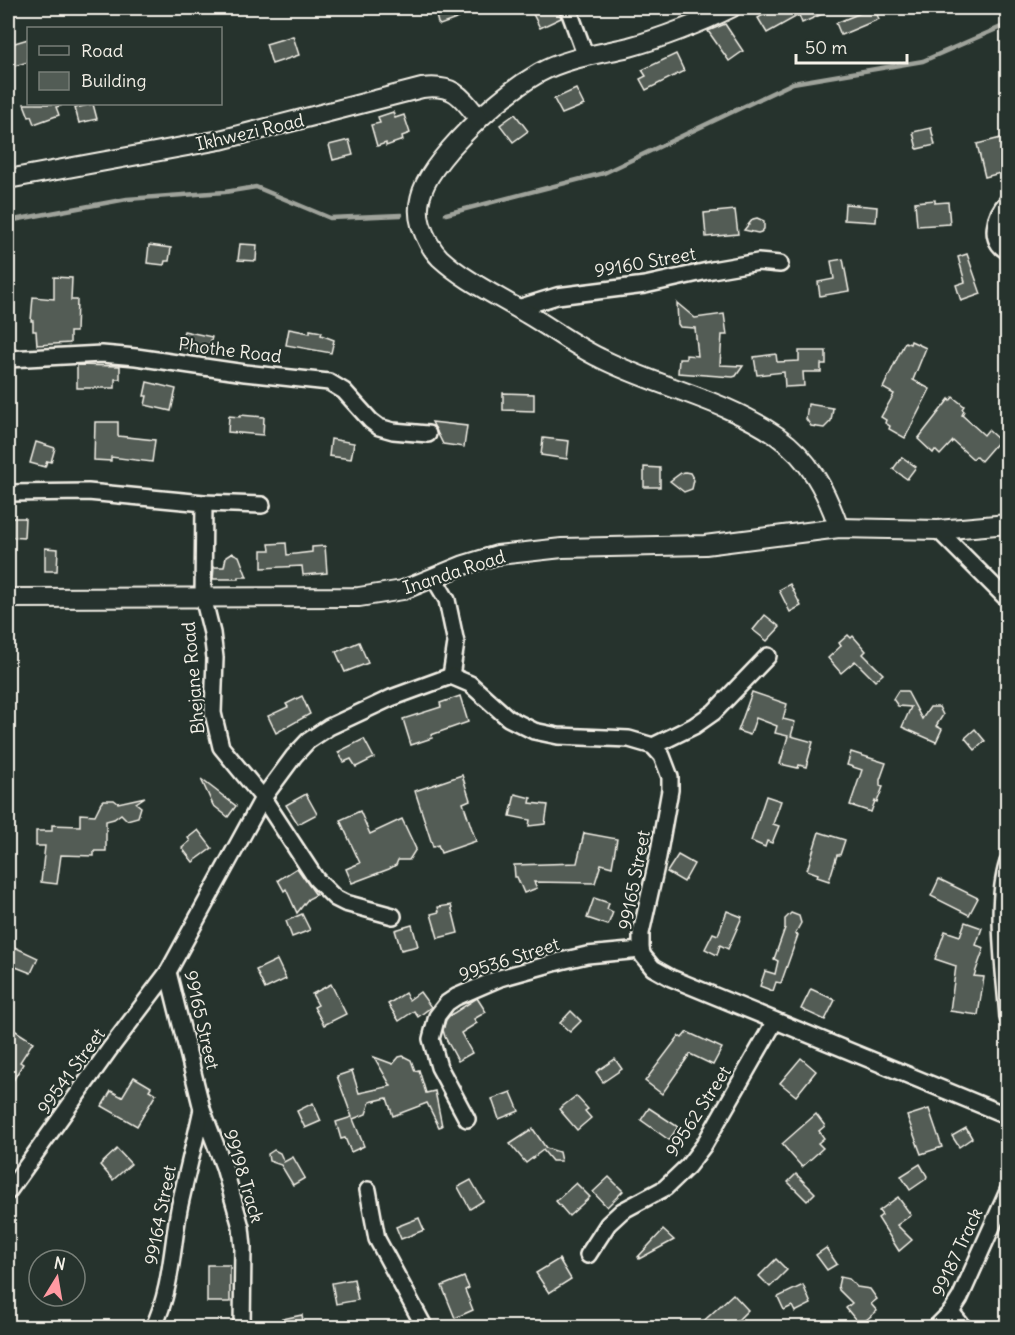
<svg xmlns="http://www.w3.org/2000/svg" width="1015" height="1335" viewBox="0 0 1015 1335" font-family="Delius,sans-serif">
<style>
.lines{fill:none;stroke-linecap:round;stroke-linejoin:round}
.stream{stroke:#9fa39b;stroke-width:4.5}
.building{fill:#525c55;stroke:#f4f1e8;stroke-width:1.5}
.minor-casing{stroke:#f4f1e8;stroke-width:20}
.tertiary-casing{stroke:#f4f1e8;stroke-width:22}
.minor{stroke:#26332d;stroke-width:15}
.tertiary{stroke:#26332d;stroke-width:18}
.labels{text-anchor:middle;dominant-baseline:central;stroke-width:4.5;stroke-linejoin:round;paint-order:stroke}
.street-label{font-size:18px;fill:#f4f1e8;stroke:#26332d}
</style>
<rect width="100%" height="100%" fill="#26332d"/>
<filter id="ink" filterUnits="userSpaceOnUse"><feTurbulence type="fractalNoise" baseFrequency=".0167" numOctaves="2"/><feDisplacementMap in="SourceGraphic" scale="12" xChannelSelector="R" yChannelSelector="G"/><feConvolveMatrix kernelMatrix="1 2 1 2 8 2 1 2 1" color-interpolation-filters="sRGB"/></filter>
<g filter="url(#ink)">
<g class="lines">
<g class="stream">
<path d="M446,214L604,173L793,83L923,61L1008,24"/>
<path d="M8,221L127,199L225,192L256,187L330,218L401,215"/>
</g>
</g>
<g class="building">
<path d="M434,8H457L459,18L440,25L438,23Z"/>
<path d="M530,8H558L561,18L540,28Z"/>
<path d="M775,8H836L802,23L799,15L767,33L758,18Z"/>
<path d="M862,8H874L879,19L841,35L836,23L863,12Z"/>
<path d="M725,24L743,51L729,61L708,31Z"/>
<path d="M293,36L299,55L272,64L266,44Z"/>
<path d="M28,39V62L11,67L8,54V45Z"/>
<path d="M676,54L684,71L646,90L640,79L646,76L642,70Z"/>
<path d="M576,89L584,105L562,114L554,99Z"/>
<path d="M24,104H61V106L56,107L59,115L34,124L31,116L29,117Z"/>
<path d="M93,104L97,119L79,123L75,108Z"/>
<path d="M393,112L395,118L404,115L410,133L402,136L403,140L386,146V143L377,146L371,125L380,123L378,117Z"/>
<path d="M515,114L528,131L513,142L500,125Z"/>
<path d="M931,128L935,145L917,149L913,132Z"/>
<path d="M1001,138L1008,161V171L985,177L977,144Z"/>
<path d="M349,140L353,155L333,160L329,145Z"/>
<path d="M935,200V203L948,202L950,224L917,226L915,202Z"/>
<path d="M845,204L877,207L876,222L844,220Z"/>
<path d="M735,210L738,234L706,237L704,213Z"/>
<path d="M757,218L764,221V229L761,232L758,233L744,230L753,219Z"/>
<path d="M240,244L257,245L256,261L238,260Z"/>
<path d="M149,245L171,248L169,261H165L164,265L147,263Z"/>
<path d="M967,254L981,294L961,301L956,285L965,282L958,257Z"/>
<path d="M843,259L849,291L820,296L818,282L834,279L831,261Z"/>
<path d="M54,277L72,278L71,300H77L76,332H70V343L37,345L36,331H33V321H31L33,297L54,299Z"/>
<path d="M677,303L695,318L724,314L727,335H722L720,365L743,366L736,376L733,377L678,373L679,359H686V355L698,356L695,328L680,327L678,324Z"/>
<path d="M289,329L310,333V330L322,332L321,335L334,340L331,353L286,345Z"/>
<path d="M184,331L212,337L207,354L179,346Z"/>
<path d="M911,341L926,348L913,380L930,389L905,438L889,429L890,426L885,423L886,420L881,417L894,394L883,388L905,342L910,344Z"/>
<path d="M799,351H826V364H821V372H803L804,386L785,387L784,372L757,375L754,357L776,354L777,362L799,361Z"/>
<path d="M77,365L120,366V379H115V388H77Z"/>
<path d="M147,382L176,389L171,411L145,405L147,396H144Z"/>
<path d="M503,393L534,394V411L503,410Z"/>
<path d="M953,397L964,406L962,409L964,411L962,415L984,435L988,430L999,440L981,461L976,456L973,459L953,441L940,455L935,450L933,453L918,439L949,399L950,401Z"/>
<path d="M808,404L833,408L831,421L824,428L811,426L806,419Z"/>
<path d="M240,415L264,417L263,435L228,432L229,416L240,417Z"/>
<path d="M95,422H118V436L155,440L152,462L111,457V461L94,460Z"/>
<path d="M432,422L467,426L464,447L443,444Z"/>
<path d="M543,438L569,441L567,459L541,455Z"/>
<path d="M331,439L354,443L351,459L329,456Z"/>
<path d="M36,442L55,448L51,462L47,461L45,467L30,463Z"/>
<path d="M902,457L916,467L907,479L893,469Z"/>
<path d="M644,467L660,468V487H644Z"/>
<path d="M685,472L690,473L694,480L692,489L684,492L670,481L681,473Z"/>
<path d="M8,518H25L24,538L8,537Z"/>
<path d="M286,543L287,555L312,552V547L325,546L327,573L303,575L302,566L262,568V550H270L269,544Z"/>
<path d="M45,548L58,549L57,571H45Z"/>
<path d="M232,553L239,556L247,577H238V579H213L214,567H224L226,557Z"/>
<path d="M790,584L801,606L790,612L779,590Z"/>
<path d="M765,615L780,627L767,641L753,630Z"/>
<path d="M848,635L851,638L853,636L866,651L863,654L883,674L875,681L855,661L841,673L828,658L841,646L839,643Z"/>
<path d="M359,642L368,663L345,672L336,652Z"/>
<path d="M898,691H907L922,719L930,707H939L943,715L936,726L942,729L936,742L902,727L911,707L898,706L893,699Z"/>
<path d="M752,692L787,704L783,719L795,722L791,736L813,742L806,767L799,765L798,768L780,764L788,736L775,733L777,726L756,718L750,735L738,731Z"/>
<path d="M302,696L310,714L276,733L268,716L288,707L286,704Z"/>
<path d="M460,696L468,722L431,735L432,738L411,745L403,719L441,707L440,703Z"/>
<path d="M975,729L985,741L975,750L965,738Z"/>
<path d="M364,739L374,758L356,767L351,759L344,762L338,752Z"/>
<path d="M851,752L886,763L880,780V786L883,787L877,802L875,801L871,812L850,805L862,770L847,765Z"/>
<path d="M462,775L470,800L463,803L476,841L441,853L438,845L433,847L415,791Z"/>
<path d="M201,779L236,806L228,817L213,805Z"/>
<path d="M306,794L317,814L298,824L286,805Z"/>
<path d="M515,794L531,798L530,803L548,805L545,824L529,826L530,820L510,816Z"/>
<path d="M766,796L781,801L773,824L779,826L772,843L767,841L765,847L751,841Z"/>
<path d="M145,797L136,803L141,807L138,817L127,820L121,814L114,819L106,821V851H94V856L61,855L57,884L41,882L45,846H36V831H52V825L80,826V814L95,815L101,803L104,800H114L118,803Z"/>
<path d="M360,811L370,834L402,819L416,849L409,860H398L396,865L389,869L352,883L346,869L360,863L340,820Z"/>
<path d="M198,830L212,848L193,862L182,848L190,841L188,838Z"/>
<path d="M819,832L845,840L840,855H837L829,881L817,877L818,874L807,870Z"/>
<path d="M584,833L617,839L612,867L601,864L595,883L534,882L537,888L524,893L517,877H515L514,865L577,863Z"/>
<path d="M678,855L694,864L684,882L667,872Z"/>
<path d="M297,868L316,895L308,899L297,913L286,889L284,891L278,880Z"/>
<path d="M939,879L978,898L969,915L931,896Z"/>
<path d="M594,898L609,903L607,909L613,912L608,925L587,918Z"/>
<path d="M451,905L458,933L438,938L431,914L439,912L438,907Z"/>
<path d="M727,911L742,917L728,949L720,945L717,955L705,949L713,933L718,935Z"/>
<path d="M791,913L799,916L801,923L795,934L798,935L781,983L776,982L773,991L760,986L765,971L775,974L778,961L774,959L785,928V919Z"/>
<path d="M302,914L310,930L292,937L286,921Z"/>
<path d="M965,922L982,928L976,945L984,948L974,976L984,977L978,1015L950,1011L956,966L935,959L945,931L960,936Z"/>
<path d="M412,925L418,946L401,950L395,930Z"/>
<path d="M8,944L38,958L31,973L8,964Z"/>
<path d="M277,960L286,979L265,989L256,970Z"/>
<path d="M331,984L346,1014L324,1025L314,1007L318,1005L312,994Z"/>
<path d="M811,989L835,1000L825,1020L801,1009Z"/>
<path d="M420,992L431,1007L418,1017L414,1011L399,1021L388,1004L405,993L409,1000Z"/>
<path d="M477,998L486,1012L474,1019L477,1023L461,1033L472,1053L458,1061L445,1037L443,1030L446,1020L449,1016Z"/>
<path d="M571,1011L581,1021L570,1032L560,1023Z"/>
<path d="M8,1026L33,1042L20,1062L23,1064L8,1089Z"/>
<path d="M687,1032L722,1048L713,1065L690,1054L662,1094L645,1081L679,1036L682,1038Z"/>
<path d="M403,1056L411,1060L415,1071L419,1070L426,1093L435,1091L442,1126L439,1127L427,1103L393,1116L387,1098L370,1102L366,1114L353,1119L364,1146L351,1152L345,1138L341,1139L336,1122L352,1117L337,1076L352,1071L359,1093L391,1086L374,1057L393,1064L399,1057Z"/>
<path d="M801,1058L816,1071L796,1096L780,1083Z"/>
<path d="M615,1059L622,1069L603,1082L596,1072Z"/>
<path d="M134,1077L151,1087L149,1090L156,1094L137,1126L102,1106L111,1091L122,1097Z"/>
<path d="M511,1092L519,1111L499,1119L492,1099Z"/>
<path d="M576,1096L588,1109L585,1111L591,1118L577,1130L559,1109Z"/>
<path d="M313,1103L321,1121L305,1128L297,1111Z"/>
<path d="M649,1108L678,1127L669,1140L641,1120Z"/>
<path d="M929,1109L942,1147L921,1154L907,1116Z"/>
<path d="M816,1114L825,1126L819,1131L824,1138L818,1143L823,1148L802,1167L782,1144Z"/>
<path d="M966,1128L972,1138L959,1147L952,1136Z"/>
<path d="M533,1129L546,1148L559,1152L561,1161H552L543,1150L526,1163L510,1144Z"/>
<path d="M117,1149L131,1164L113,1180L100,1165Z"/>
<path d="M274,1150L280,1153L284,1162L293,1157L305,1178L293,1185L281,1165L269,1161L268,1154Z"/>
<path d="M920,1164L927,1176L926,1179L910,1190L901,1176Z"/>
<path d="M796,1174L815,1193L807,1201L788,1182Z"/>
<path d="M609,1177L623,1191L607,1207L593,1192Z"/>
<path d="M471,1180L483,1201L470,1209L458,1187Z"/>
<path d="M576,1183L590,1197L569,1216L556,1201Z"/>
<path d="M898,1197L911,1215L897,1225L912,1240L899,1251L878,1218L882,1215L879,1211Z"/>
<path d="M419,1218L424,1230L401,1239L396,1227Z"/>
<path d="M663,1230L674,1240L639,1259L638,1257Z"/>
<path d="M826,1248L837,1264L827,1270L816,1255Z"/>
<path d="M559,1259L571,1279L549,1293L536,1273Z"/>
<path d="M776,1259L787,1270L770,1287L759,1276Z"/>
<rect x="207" y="1265" width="23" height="37"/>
<path d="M464,1277L469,1288L465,1290L473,1310L455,1318L442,1286Z"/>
<path d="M840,1277L849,1279L857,1287L870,1289L877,1299L871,1304L877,1311L860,1325L846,1308L852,1303L839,1290L838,1286Z"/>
<path d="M354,1279L358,1300L336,1304L332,1283Z"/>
<path d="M803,1285L811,1304L795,1312L792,1306L784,1310L778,1297Z"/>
<path d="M733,1294L748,1310L736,1322L739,1328H696Z"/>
<path d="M302,1315L304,1328H269L268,1322Z"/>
</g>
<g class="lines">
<g class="minor-casing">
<g id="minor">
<path d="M568,8L586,57"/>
<path d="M1008,201C995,214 987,242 1008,251"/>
<path d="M518,308L557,296L645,285L712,270L758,262L780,264"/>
<path d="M8,359L102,354L136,357L245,373L329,382L344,391L371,421L379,427L393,431L428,434"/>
<path d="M8,493L88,492L204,503L203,597L212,633L215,658L213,713L221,747L263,798L316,879L335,898L345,903L393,916"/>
<path d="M204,503L262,505"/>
<path d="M938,530L1008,600"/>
<path d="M434,578L447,600L456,643L451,676"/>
<path d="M653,746L694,726L714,712L768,656"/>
<path d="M1008,862C994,905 1005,972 1008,1018"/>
<path d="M168,972L202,1109L224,1167L241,1227L243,1247L242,1328"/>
<path d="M467,1119L439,1067L431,1039L437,1016L447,1003L456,997L500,978L561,961L587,955L641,950"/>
<path d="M368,1190L377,1239L425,1328"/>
<path d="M8,1192L109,1050L168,972L263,798L294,756L308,741L329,727L391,698L451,676L470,684L508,718L534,731L558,736L629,739L653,746L662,756L670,777V790L658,857L641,933V950L643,956L653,968L671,978L1008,1116"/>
<path d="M588,1255L608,1224L622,1211L665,1188L688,1166L704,1145L775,1021"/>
<path d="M153,1328C171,1292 172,1248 179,1209C186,1176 195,1142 202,1109"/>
<path d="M935,1328L951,1312"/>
<path d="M964,1328L951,1312L960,1298L1008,1191"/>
</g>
</g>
<g class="tertiary-casing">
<g id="tertiary">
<path d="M731,8C703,22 659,39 629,47C600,54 566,58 539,73C506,92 475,121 450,149C432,170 412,196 421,225C425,237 431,249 440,258C465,281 498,296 527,314C551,328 575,346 600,358C657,387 724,399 777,436C810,459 826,491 839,528"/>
<path d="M8,179L220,140L422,88C454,84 461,96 479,119"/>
<path d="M8,598L359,597L403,590L464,565L497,555L526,552L562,548L705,545L839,528L938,530L1008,524"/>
</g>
</g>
<use href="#minor" class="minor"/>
<use href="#tertiary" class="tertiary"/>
</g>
</g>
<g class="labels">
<g class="street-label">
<text transform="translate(250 132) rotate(-13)">Ikhwezi Road</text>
<text transform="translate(645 262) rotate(-10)">99160 Street</text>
<text transform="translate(230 350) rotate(7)">Phothe Road</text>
<text transform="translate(454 572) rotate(-18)">Inanda Road</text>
<text transform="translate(193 678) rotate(-95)">Bhejane Road</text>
<text transform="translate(634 880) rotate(-79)">99165 Street</text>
<text transform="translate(509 959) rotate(-18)">99536 Street</text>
<text transform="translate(202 1020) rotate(77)">99165 Street</text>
<text transform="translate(71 1071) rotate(-54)">99541 Street</text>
<text transform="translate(698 1111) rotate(-57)">99562 Street</text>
<text transform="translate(244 1176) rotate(73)">99198 Track</text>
<text transform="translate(160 1215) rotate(-79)">99164 Street</text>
<text transform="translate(957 1252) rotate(-65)">99187 Track</text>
</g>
</g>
<rect width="1015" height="1335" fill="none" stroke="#26332d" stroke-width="30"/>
<rect x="15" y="15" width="985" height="1305" fill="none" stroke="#f4f1e8" stroke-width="2" filter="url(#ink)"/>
<rect x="27" y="27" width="195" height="78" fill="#26332d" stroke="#787f78" stroke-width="1.5"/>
<rect x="39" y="46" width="30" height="9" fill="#26332d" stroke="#787f78" stroke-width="1.5"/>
<text x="81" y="57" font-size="18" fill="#f4f1e8">Road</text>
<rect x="39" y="72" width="30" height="18" fill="#525c55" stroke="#787f78" stroke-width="1.5"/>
<text x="81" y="87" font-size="18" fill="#f4f1e8">Building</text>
<g transform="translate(57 1278) rotate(11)"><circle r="28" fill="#26332d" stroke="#787f78" stroke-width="1.5"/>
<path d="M0-4.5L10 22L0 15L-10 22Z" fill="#ff9aa2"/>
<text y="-9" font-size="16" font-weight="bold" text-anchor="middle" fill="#f4f1e8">N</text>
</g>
<path d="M796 54v9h111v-9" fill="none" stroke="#f4f1e8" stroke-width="3"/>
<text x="805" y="54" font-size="18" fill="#f4f1e8" stroke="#26332d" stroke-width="4.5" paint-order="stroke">50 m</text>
</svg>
